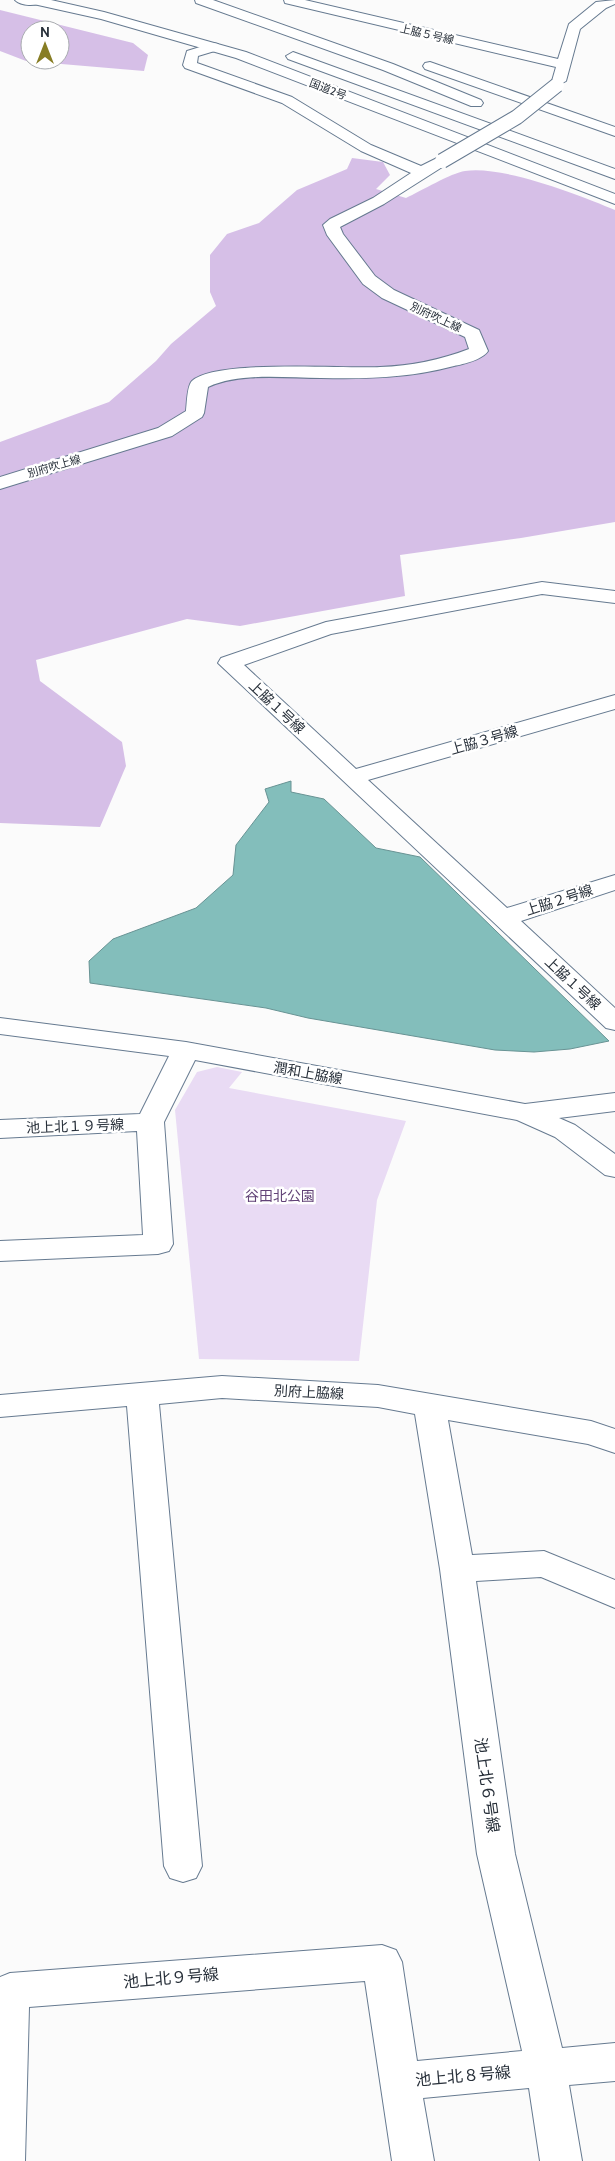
<svg xmlns="http://www.w3.org/2000/svg" width="615" height="2161" viewBox="0 0 615 2161" font-family="Cabin,'Noto Sans JP',sans-serif">
<style>
.green{fill:#e9dbf4}
.forest{fill:#d6bfe7;fill-rule:evenodd}
.water{fill:#83bebb;stroke:#689394}
.lines{fill:none;stroke-linecap:round;stroke-linejoin:round}
.minor-casing{stroke:#667a90;stroke-width:2}
.highway-casing{stroke:#667a90;stroke-width:2}
.minor{fill:#fff;fill-rule:evenodd}
.highway{fill:#fff;fill-rule:evenodd}
.minor-bridge-casing{stroke:#667a90;stroke-width:16;stroke-linecap:butt}
.minor-bridge{stroke:#fff;stroke-width:14}
.labels{text-anchor:middle;dominant-baseline:central;stroke-width:5;stroke-linejoin:round;paint-order:stroke}
.far-street-label{font-size:11px;fill:#28303a;stroke:#fff}
.street-label{font-size:14px;fill:#28303a;stroke:#fff}
.park-label{font-size:14px;fill:#624377;stroke:#fff}
.near-street-label{font-size:16px;fill:#28303a;stroke:#fff}
</style>
<rect width="100%" height="100%" fill="#fbfbfb"/>
<path class="green" d="M217,1067L242,1072L229,1088L406,1121L377,1200L359,1361L199,1359L175,1110L197,1072Z"/>
<g class="forest">
<path d="M0,10L133,43L148,55L144,71L26,61L0,51ZM30,30H60V60H30Z"/>
<path d="M352,158L383,162L390,175L376,189L406,198C421,191 451,173 465,171C502,165 580,195 615,210V522L521,538L400,555L405,596L240,626L187,619L36,660L40,681L122,742L126,766L100,827L0,823V442L109,402L156,361L171,344L216,306L210,292V255L227,234L259,223L297,190L347,169Z"/>
</g>
<path class="water" d="M291,781V792L324,799L376,848L420,857L609,1041L570,1049L534,1052L495,1050L308,1018L266,1008L90,983L89,961L113,939L196,908L233,875L236,845L269,802L265,789Z"/>
<g class="lines">
<g class="minor-casing">
<g id="minor">
<path d="M15,0H43V1C37,7 21,6 15,0Z"/>
<path d="M284,0H305L558,59L569,24L596,2L615,0V4L606,8L580,29L566,81L559,85L552,81L556,67L285,3Z"/>
<path d="M213,43L218,44L220,47L218,50L198,56L197,63L292,97L371,145L421,166L437,158H447L450,161L447,164L384,204L340,227L343,234L375,276L394,290L479,330L488,351C482,360 464,364 454,366C410,378 366,379 321,378C285,378 241,372 208,387L204,413L202,417L172,436L0,489V477L158,428L186,411C187,403 187,386 192,381C215,359 344,369 380,367C412,366 440,360 469,349L465,337L382,298L363,284L327,235L323,225L330,219L373,198L411,173L361,151L282,103L185,68L183,65L187,51Z"/>
<path d="M542,582L615,591V603L542,594L331,634L244,665L356,769L615,695V709L368,780L507,908L615,875V890L521,921L615,1008V1030L606,1028L218,663L221,658L326,622Z"/>
<path d="M0,1018L186,1042L525,1104L615,1093V1111L559,1118L575,1125L615,1154V1177L605,1175L555,1137L517,1120L195,1060L164,1122L173,1244L169,1251L158,1254L0,1261V1241L143,1235L137,1131L0,1138V1120L140,1114L169,1056L0,1034Z"/>
<path d="M222,1376L378,1385L591,1421L615,1429V1453L588,1444L448,1420L472,1555L544,1551L615,1580V1608L541,1577L476,1581L515,1854L562,2048L615,2043V2081L569,2085L582,2161H540L529,2088L423,2098L434,2161H392L365,1981L29,2007L25,2161H0V1977L10,1973L382,1945L396,1950L402,1962L417,2061L522,2051L477,1854L440,1569L415,1414L378,1407L222,1398L159,1404L202,1866L196,1878L183,1882L170,1878L164,1866L127,1406L0,1417V1395Z"/>
</g>
</g>
<g class="highway-casing">
<g id="highway">
<path d="M28,0H51L104,12L246,52L615,194V204L236,58L101,19L29,3Z"/>
<path d="M195,0H213L393,64L481,100L483,103L481,106H471L383,70L196,3Z"/>
<path d="M293,52L615,169V179L288,59L286,56Z"/>
<path d="M430,62L615,127V136L425,69L423,66L425,63Z"/>
</g>
</g>
<use href="#minor" class="minor"/>
<use href="#highway" class="highway"/>
<g class="minor-bridge-casing">
<path id="minor-bridge" d="M442,161L517,117L557,85"/>
</g>
<use href="#minor-bridge" class="minor-bridge"/>
</g>
<g class="labels">
<g class="far-street-label">
<text transform="translate(427 34) rotate(13)">上脇５号線</text>
<text transform="translate(328 89) rotate(21)">国道2号</text>
<text transform="translate(436 317) rotate(25)">別府吹上線</text>
<text transform="translate(54 466) rotate(-16)">別府吹上線</text>
</g>
<g class="street-label">
<text transform="translate(277 707) rotate(43)">上脇１号線</text>
<text transform="translate(484 740) rotate(-16)">上脇３号線</text>
<text transform="translate(559 900) rotate(-18)">上脇２号線</text>
<text transform="translate(573 983) rotate(43)">上脇１号線</text>
<text transform="translate(308 1073) rotate(10)">潤和上脇線</text>
<text transform="translate(75 1126) rotate(-2)">池上北１９号線</text>
<text transform="translate(309 1392) rotate(3)">別府上脇線</text>
</g>
<g class="park-label">
<text x="280" y="1196">谷田北公園</text>
</g>
<g class="near-street-label">
<text transform="translate(487 1785) rotate(82)">池上北６号線</text>
<text transform="translate(171 1978) rotate(-5)">池上北９号線</text>
<text transform="translate(463 2076) rotate(-5)">池上北８号線</text>
</g>
</g>
<g transform="translate(45 45)"><circle r="24" fill="#ffffff" stroke="#a9acb0"/>
<path d="M0-4L9 19L0 12L-9 19Z" fill="#877d24"/>
<text y="-8" font-size="14" font-weight="bold" text-anchor="middle" fill="#28303a">N</text>
</g>
</svg>
